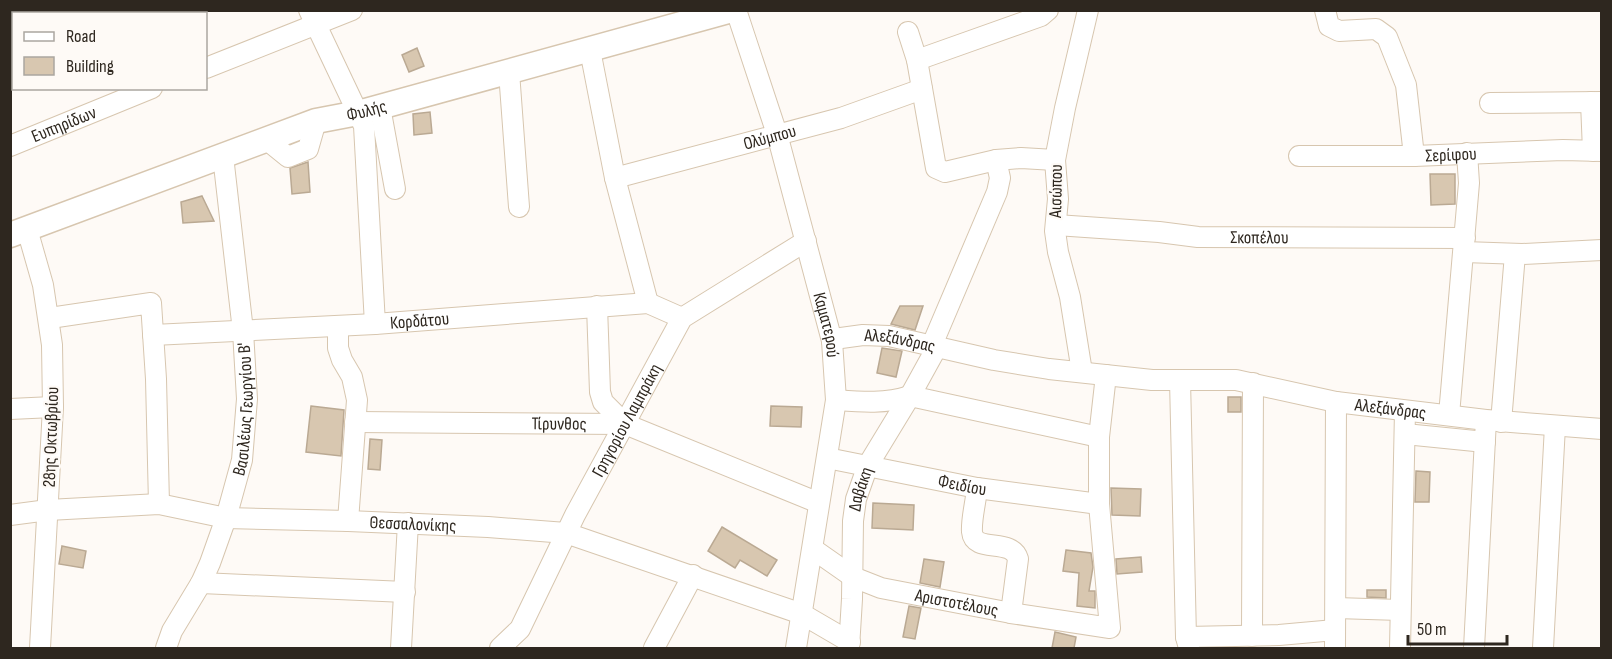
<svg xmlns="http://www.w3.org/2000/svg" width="1612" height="659" viewBox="0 0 1612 659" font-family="'Sofia Sans Condensed',sans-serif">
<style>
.building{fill:#d8c7b0;stroke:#baa993;stroke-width:1.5}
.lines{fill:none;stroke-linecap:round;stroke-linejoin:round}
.minor-casing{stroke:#d7c6af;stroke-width:22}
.major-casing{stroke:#d7c6af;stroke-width:27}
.minor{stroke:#fff;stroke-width:20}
.major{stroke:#fff;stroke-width:24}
.labels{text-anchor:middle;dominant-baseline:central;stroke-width:4.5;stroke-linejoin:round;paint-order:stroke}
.street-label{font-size:18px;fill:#2e271f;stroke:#fefaf6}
</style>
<rect width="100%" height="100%" fill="#fefaf6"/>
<g class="building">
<path d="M417,48L424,66L409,72L402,55Z"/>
<path d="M430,112L432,133L414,135L413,114Z"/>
<path d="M308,162L310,192L292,194L290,168Z"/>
<path d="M1430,174H1455V204L1431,205Z"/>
<path d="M202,196L214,221L183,223L181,202Z"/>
<path d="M900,306H923L915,330L891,324Z"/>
<path d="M882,348L902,351L896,377L877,373Z"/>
<rect x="1228" y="397" width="13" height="15"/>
<path d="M311,406L344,410L341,456L306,452Z"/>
<path d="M771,406L802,407L801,427L770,426Z"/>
<path d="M370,439L382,440L380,470L368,469Z"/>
<path d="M1416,471L1430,472L1429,502H1415Z"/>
<path d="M1111,488L1141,489L1140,516L1112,515Z"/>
<path d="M873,503L914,505L913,530L872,528Z"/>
<path d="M722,527L777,560L767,576L740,560L735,568L708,551Z"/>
<path d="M62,546L86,551L83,568L59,564Z"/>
<path d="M1066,550L1091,553L1093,567L1089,591H1095V608L1077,606L1079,573L1063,571Z"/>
<path d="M1141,557L1142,572L1117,574L1116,559Z"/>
<path d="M924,559L944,562L940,587L920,583Z"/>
<path d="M1367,590H1386V598L1367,597Z"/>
<path d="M909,606L921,608L915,639L903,637Z"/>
<path d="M1055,632L1076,637L1074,648H1052Z"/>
</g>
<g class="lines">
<g class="minor-casing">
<g id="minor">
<path d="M37,10L39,14"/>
<path d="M146,10L149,14"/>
<path d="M309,10L364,126L375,324"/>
<path id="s1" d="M736,10L777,134L832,341L836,400L796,648"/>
<path d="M1325,10L1329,26L1339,31L1376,29L1387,37L1406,85L1414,156"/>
<path d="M176,14L184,10"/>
<path d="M908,32L917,60L936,168L945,172L996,160L1021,158L1055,160"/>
<path d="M10,38L14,44"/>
<path d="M590,50L615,178L648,303"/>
<path d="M917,60L1041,16L1048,10"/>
<path d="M206,68L352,10"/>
<path d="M509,72L519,207"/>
<path d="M1591,102L1593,151"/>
<path d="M1490,103L1602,102"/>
<path d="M380,107L395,189"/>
<path d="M267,140L288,157L308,149L316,121"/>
<path id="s2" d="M10,146L152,88"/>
<path id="s3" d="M1299,156H1414L1563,150L1602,151"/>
<path id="s4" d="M615,178L841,118L922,89"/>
<path id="s5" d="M1056,225L1159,232L1198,237L1465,238"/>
<path d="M27,229L43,285L52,345L53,407L40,648"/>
<path d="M1464,252L1522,254L1602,250"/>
<path d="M597,306L600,392L603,402L625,424"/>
<path d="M50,318L151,303L156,379L159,504"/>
<path d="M338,326V348L342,360L352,377L357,400L348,521"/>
<path id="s6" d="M153,335L375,324L648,303L682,318"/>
<path id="s7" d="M832,341L841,338L863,335L889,336L994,360L1049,369L1152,380H1236L1336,402L1486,420L1602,429"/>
<path d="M932,345L997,192L1000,178L996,160"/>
<path d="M1082,372L1070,297L1058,252L1055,231L1058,199L1055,160L1065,108L1088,10"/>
<path d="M1180,380L1186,637L1189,648"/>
<path d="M836,400C862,402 885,404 910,396L1099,437"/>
<path d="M10,409L53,407"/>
<path d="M1449,415L1469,183L1467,153"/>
<path id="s8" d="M355,422L625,424L819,503"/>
<path d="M1501,422L1515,254"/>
<path d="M1405,434L1485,442"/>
<path id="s9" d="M827,458L977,488L1099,504"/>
<path d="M977,488C976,502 971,519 972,532C974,554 1012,537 1018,559L1011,613"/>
<path id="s10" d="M10,515L48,510L159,504L226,518L348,521L488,527L566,533L802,614L850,642"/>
<path id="s11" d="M813,549L853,577L881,588L1011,613L1110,628L1099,504V437L1106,375"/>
<path d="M201,583L405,592"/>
<path d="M1336,608L1400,610"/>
<path d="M1252,636L1253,383"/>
<path d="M1186,637L1279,635L1335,630"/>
<path id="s12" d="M166,648L172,631L201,583L210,563L226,518L242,460L247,399L243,331L223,156"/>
<path d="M401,648L408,523"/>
<path id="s13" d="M500,648L520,629L575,515L682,318L806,241"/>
<path d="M654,648L693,575"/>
<path id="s14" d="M849,648L852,599L853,521L856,499L868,465L910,396L937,347"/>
<path d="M1335,648L1336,402"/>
<path d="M1400,648L1405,411"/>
<path d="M1474,648L1486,420"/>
<path d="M1543,648L1555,426"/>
</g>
</g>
<g class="major-casing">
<g id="major">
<path id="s15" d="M10,235L316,121L358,113L732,10"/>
</g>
</g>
<use href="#minor" class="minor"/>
<use href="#major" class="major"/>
</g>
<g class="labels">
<g class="street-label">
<text stroke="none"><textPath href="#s15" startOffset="378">Φυλής</textPath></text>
<text stroke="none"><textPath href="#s2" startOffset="58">Ευπηρίδων</textPath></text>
<text stroke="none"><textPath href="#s4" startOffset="160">Ολύμπου</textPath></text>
<text stroke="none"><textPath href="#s3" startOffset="152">Σερίφου</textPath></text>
<text transform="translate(1056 191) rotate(-89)">Αισώπου</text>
<text stroke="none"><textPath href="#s5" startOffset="204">Σκοπέλου</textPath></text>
<text stroke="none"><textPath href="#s6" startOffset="267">Κορδάτου</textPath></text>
<text stroke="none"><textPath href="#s1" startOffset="328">Καματερού</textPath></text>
<text stroke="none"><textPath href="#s7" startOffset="69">Αλεξάνδρας</textPath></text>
<text stroke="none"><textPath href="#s7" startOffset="566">Αλεξάνδρας</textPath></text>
<text stroke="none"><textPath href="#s12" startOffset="255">Βασιλέως Γεωργίου Β'</textPath></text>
<text stroke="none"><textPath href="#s13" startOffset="262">Γρηγορίου Λαμπράκη</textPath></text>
<text stroke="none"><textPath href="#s8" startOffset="204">Τίρυνθος</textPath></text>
<text transform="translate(51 437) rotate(-88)">28ης Οκτωβρίου</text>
<text stroke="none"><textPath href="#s9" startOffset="138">Φειδίου</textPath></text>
<text stroke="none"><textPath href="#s14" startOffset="160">Δαβάκη</textPath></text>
<text stroke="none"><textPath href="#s10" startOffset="405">Θεσσαλονίκης</textPath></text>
<text stroke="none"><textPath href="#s11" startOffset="156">Αριστοτέλους</textPath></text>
</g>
</g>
<rect width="1612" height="659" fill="none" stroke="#2e271f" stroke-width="24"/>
<rect x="12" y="12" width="195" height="78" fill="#fefaf6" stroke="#aba6a0" stroke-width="1.5"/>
<rect x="24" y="32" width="30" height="9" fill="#ffffff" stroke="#aba6a0" stroke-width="1.5"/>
<text x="66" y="42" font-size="18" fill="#2e271f">Road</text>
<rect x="24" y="57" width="30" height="18" fill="#d8c7b0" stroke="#aba6a0" stroke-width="1.5"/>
<text x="66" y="72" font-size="18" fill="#2e271f">Building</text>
<path d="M1408 635v9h99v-9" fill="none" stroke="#2e271f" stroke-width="3"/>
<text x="1417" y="635" font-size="18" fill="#2e271f" stroke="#fefaf6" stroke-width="4.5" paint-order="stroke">50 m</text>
</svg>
